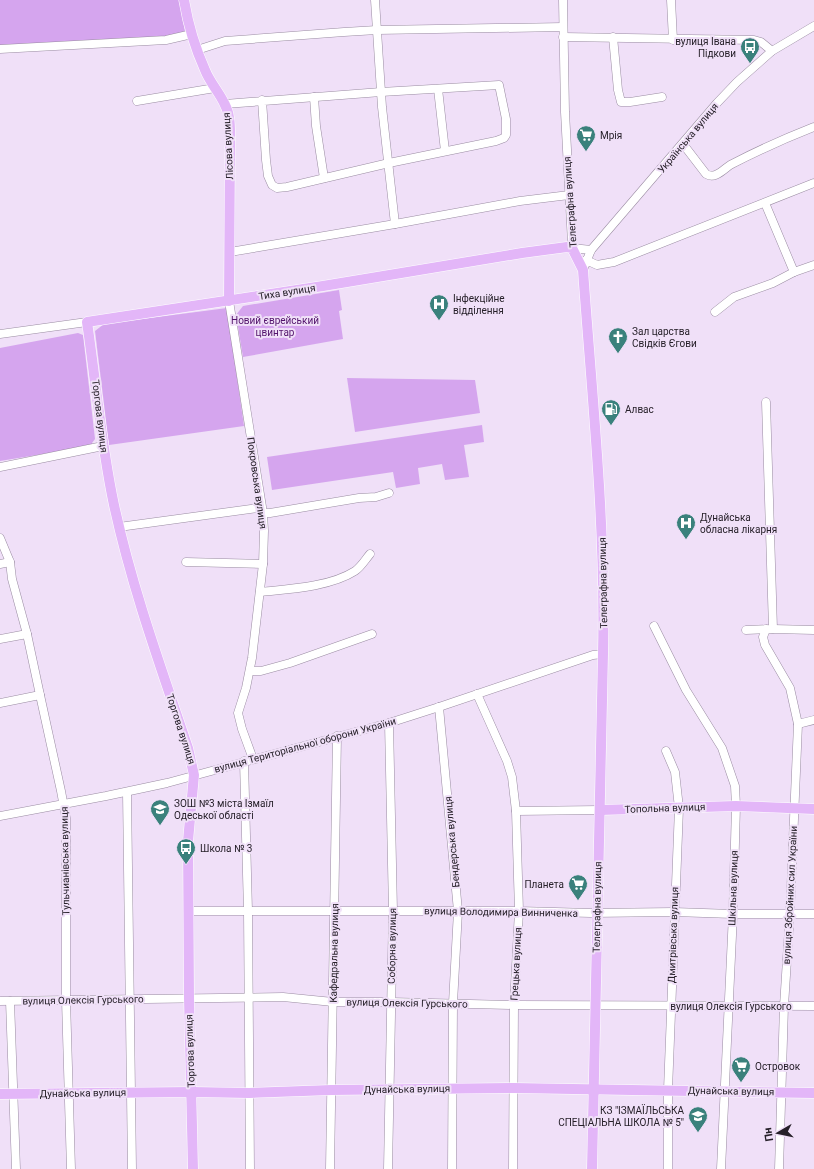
<svg xmlns="http://www.w3.org/2000/svg" width="814" height="1169" viewBox="0 0 814 1169" font-family="Roboto,sans-serif">
<style>
.green{fill:#d5a5ee}
.lines{fill:none;stroke-linecap:round;stroke-linejoin:round}
.minor-casing{stroke:#9a8ca2;stroke-width:9}
.major-casing{stroke:#fff;stroke-width:11}
.minor{stroke:#fff;stroke-width:8}
.major{stroke:#e3b6f8;stroke-width:10}
.labels{text-anchor:middle;dominant-baseline:central;stroke-width:4;stroke-linejoin:round;paint-order:stroke}
.poi-label{font-size:10px;fill:#262029;stroke:#f0e0f8;text-anchor:start}
.street-label{font-size:10px;fill:#262029;stroke:#f0e0f8}
.park-label{font-size:10px;fill:#52136b;stroke:#f0e0f8}
</style>
<rect width="100%" height="100%" fill="#f0e0f8"/>
<g class="green">
<path d="M0,0H179L185,31L173,37L0,47Z"/>
<path d="M339,290L342,310L339,311L343,339L243,357L236,315L243,306Z"/>
<path d="M227,308L244,426L109,445L95,331L104,324Z"/>
<path d="M78,333L83,335L95,439L92,443V446L0,461V348Z"/>
<path d="M347,378L475,380L480,413L355,432Z"/>
<path d="M482,425L484,442L464,445L469,477L445,480L442,464L418,468L420,484L396,488L393,472L272,490L267,457Z"/>
</g>
<g class="lines">
<g class="minor-casing">
<g id="minor">
<path d="M375,0L382,107L395,224"/>
<path d="M563,0L565,112L572,243V248L591,250"/>
<path d="M671,0L673,40"/>
<path d="M563,37L754,40L761,42L772,51"/>
<path d="M613,37L618,90L621,102H630L662,97"/>
<path d="M0,49L166,40L192,34"/>
<path d="M197,50L225,41L344,32L377,30L563,27"/>
<path d="M438,89L445,151"/>
<path d="M314,97L316,126L324,178"/>
<path d="M137,101L215,88"/>
<path d="M225,104L381,92L499,85L506,119V135L504,138L496,141L389,163L287,187L277,188L272,185L268,176L266,160L262,100"/>
<path d="M683,144L706,174C716,180 724,168 732,164C759,150 786,138 814,127"/>
<path d="M765,203L794,272"/>
<path d="M230,252L395,224L520,201L569,195"/>
<path d="M586,260L597,265L614,262L814,183"/>
<path d="M583,270L591,250L717,103L737,82L772,51L814,26"/>
<path d="M229,301L263,513L264,531L263,564L252,658L246,688L238,713L242,729L253,759"/>
<path d="M715,312L734,297L773,283L794,272L814,265"/>
<path d="M0,334L87,322"/>
<path d="M766,402L773,629"/>
<path d="M0,467L103,446"/>
<path d="M119,527L258,508L263,513H270L359,498L376,497L389,493"/>
<path d="M0,538L10,562L12,579L27,634L40,695L61,791L66,818V1000L71,1169"/>
<path d="M186,562L263,564"/>
<path d="M0,564L10,562"/>
<path d="M260,592C289,589 330,587 355,571C361,567 365,560 370,554"/>
<path d="M654,626L686,690L722,748L735,786L736,806L733,914L721,1169"/>
<path d="M766,629L763,637L765,645L790,688L798,724L790,913L784,1006L779,1169"/>
<path d="M746,630L773,629L814,630"/>
<path d="M0,639L27,634"/>
<path d="M250,671H261L290,663L372,634"/>
<path d="M477,694L507,761L512,777L516,811L519,911L514,1005L513,1169"/>
<path d="M0,703L40,695"/>
<path d="M439,707L458,911L453,1003L452,1169"/>
<path d="M798,724L814,720"/>
<path d="M666,751L675,772L679,808L668,1090V1169"/>
<path d="M244,761L248,911L250,1169"/>
<path d="M127,792L132,1169"/>
<path d="M516,811L600,810"/>
<path d="M0,816L106,796L167,783L389,723L439,707L593,655L603,654"/>
<path d="M188,911H519L591,913L674,912L733,914H814"/>
<path d="M0,1001L283,997L333,1002H391L514,1005L814,1006"/>
<path d="M10,1001L16,1169"/>
<path d="M330,1169L337,736"/>
<path d="M388,1169L393,911L389,723"/>
</g>
</g>
<g class="major-casing">
<g id="major">
<path d="M184,0C188,24 195,48 205,70C210,83 220,93 225,105C231,116 230,131 230,144L229,301"/>
<path d="M600,810L736,806L814,809"/>
<path d="M0,1094L192,1092L249,1093L331,1090L514,1088L814,1093"/>
<path d="M193,1169L189,998L188,841L194,775L188,748C161,668 132,588 114,505C101,445 96,383 87,322L323,286L522,253L567,247L572,248L583,270C592,397 606,525 603,654L592,1169"/>
</g>
</g>
<use href="#minor" class="minor"/>
<use href="#major" class="major"/>
</g>
<defs>
<g id="bus-pin" transform="scale(1)"><path d="M0 17L-7.5 6A9.5 9.5 0 1 1 7.5 6Z" fill="#3a817c" stroke="#f0e0f8"/><path d="M-5-6H5V4H4V6H2V4H-2V6H-4V4H-5ZM-3.5-4V0h7V-4ZM-3.5 1.2v1.5H-2V1.2ZM2 1.2v1.5H3.5V1.2Z" fill="#fff"/></g>
<g id="supermarket-pin" transform="scale(1)"><path d="M0 17L-7.5 6A9.5 9.5 0 1 1 7.5 6Z" fill="#3a817c" stroke="#f0e0f8"/><path d="M-6-5.5h2.5l.6 2H6L4.5 2H-2.5L-4.4-4H-6ZM-1.5 3.2a1.3 1.3 0 1 0 .1 0ZM3 3.2a1.3 1.3 0 1 0 .1 0Z" fill="#fff"/></g>
<g id="hospital-pin" transform="scale(1)"><path d="M0 17L-7.5 6A9.5 9.5 0 1 1 7.5 6Z" fill="#3a817c" stroke="#f0e0f8"/><path d="M-5-5h3v3.5h4V-5h3V5h-3V1.5h-4V5h-3Z" fill="#fff"/></g>
<g id="church-pin" transform="scale(1)"><path d="M0 17L-7.5 6A9.5 9.5 0 1 1 7.5 6Z" fill="#3a817c" stroke="#f0e0f8"/><path d="M-1.2-6h2.4v3.5h3.3v2.4h-3.3V6h-2.4V-.1h-3.3v-2.4h3.3Z" fill="#fff"/></g>
<g id="fuel-pin" transform="scale(1)"><path d="M0 17L-7.5 6A9.5 9.5 0 1 1 7.5 6Z" fill="#3a817c" stroke="#f0e0f8"/><path d="M-5.5-6h7V0h2V4h1.3V-2.5L3-4.5l.8-.8L6-3V5H2.5V1h-1V6h-7ZM-4.2-4.7v3.2H.2V-4.7Z" fill="#fff"/></g>
<g id="school-pin" transform="scale(1)"><path d="M0 17L-7.5 6A9.5 9.5 0 1 1 7.5 6Z" fill="#3a817c" stroke="#f0e0f8"/><path d="M0-5L7-2L0 1L-7-2ZM-4 1L0 2.5L4 1V4Q0 6-4 4Z" fill="#fff"/></g>
</defs>
<g fill-rule="evenodd">
<use href="#bus-pin" x="750" y="47"/>
<use href="#supermarket-pin" x="586" y="135"/>
<use href="#hospital-pin" x="439" y="304"/>
<use href="#church-pin" x="618" y="337"/>
<use href="#fuel-pin" x="611" y="409"/>
<use href="#hospital-pin" x="686" y="523"/>
<use href="#school-pin" x="160" y="809"/>
<use href="#bus-pin" x="186" y="848"/>
<use href="#supermarket-pin" x="578" y="884"/>
<use href="#supermarket-pin" x="741" y="1066"/>
<use href="#school-pin" x="698" y="1116"/>
</g>
<g class="labels">
<g class="poi-label">
<text x="736" y="41" text-anchor="end">вулиця Івана<tspan x="736" dy="12">Підкови</tspan></text>
<text x="600" y="135">Мрія</text>
<text x="453" y="298">Інфекційне<tspan x="453" dy="12">відділення</tspan></text>
<text x="632" y="331">Зал царства<tspan x="632" dy="12">Свідків Єгови</tspan></text>
<text x="625" y="409">Алвас</text>
<text x="700" y="517">Дунайська<tspan x="700" dy="12">обласна лікарня</tspan></text>
<text x="174" y="803">ЗОШ №3 міста Ізмаїл<tspan x="174" dy="12">Одеської області</tspan></text>
<text x="200" y="848">Школа № 3</text>
<text x="564" y="884" text-anchor="end">Планета</text>
<text x="755" y="1066">Островок</text>
<text x="684" y="1110" text-anchor="end">КЗ "ІЗМАЇЛЬСЬКА<tspan x="684" dy="12">СПЕЦІАЛЬНА ШКОЛА № 5"</tspan></text>
</g>
<g class="street-label">
<text transform="translate(688 138) rotate(-50)">Українська вулиця</text>
<text transform="translate(228 146) rotate(-93)">Лісова вулиця</text>
<text transform="translate(570 202) rotate(-94)">Телеграфна вулиця</text>
<text transform="translate(287 292) rotate(-9)">Тиха вулиця</text>
<text transform="translate(100 416) rotate(83)">Торгова вулиця</text>
<text transform="translate(257 483) rotate(82)">Покровська вулиця</text>
<text transform="translate(603 583) rotate(-91)">Телеграфна вулиця</text>
<text transform="translate(181 729) rotate(72)">Торгова вулиця</text>
<text transform="translate(305 745) rotate(-15)">вулиця Територіальної оборони України</text>
<text transform="translate(665 808) rotate(-2)">Топольна вулиця</text>
<text transform="translate(452 842) rotate(-95)">Бендерська вулиця</text>
<text transform="translate(65 861) rotate(-91)">Тульчианівська вулиця</text>
<text transform="translate(733 888) rotate(-88)">Шкільна вулиця</text>
<text transform="translate(790 895) rotate(-87)">вулиця Збройних сил України</text>
<text transform="translate(597 907) rotate(-89)">Телеграфна вулиця</text>
<text transform="translate(501 912) rotate(1)">вулиця Володимира Винниченка</text>
<text transform="translate(673 935) rotate(-88)">Дмитрівська вулиця</text>
<text transform="translate(392 946) rotate(-89)">Соборна вулиця</text>
<text transform="translate(334 953) rotate(-89)">Кафедральна вулиця</text>
<text transform="translate(516 964) rotate(-87)">Грецька вулиця</text>
<text transform="translate(83 1000) rotate(-1)">вулиця Олексія Гурського</text>
<text transform="translate(407 1003) rotate(1)">вулиця Олексія Гурського</text>
<text x="731" y="1006">вулиця Олексія Гурського</text>
<text transform="translate(190 1051) rotate(-92)">Торгова вулиця</text>
<text transform="translate(407 1089) rotate(-1)">Дунайська вулиця</text>
<text transform="translate(731 1091) rotate(1)">Дунайська вулиця</text>
<text transform="translate(83 1093) rotate(-1)">Дунайська вулиця</text>
</g>
<g class="park-label">
<text x="275" y="320">Новий єврейський<tspan x="275" dy="12">цвинтар</tspan></text>
</g>
</g>
<g transform="translate(778 1133) rotate(261)" stroke="#f0e0f8" stroke-width="3" paint-order="stroke">
<path d="M0-3L7 15L0 10L-7 15Z" fill="#262029"/>
<text y="-6" font-size="11" font-weight="bold" text-anchor="middle" fill="#262029">Пн</text>
</g>
</svg>
